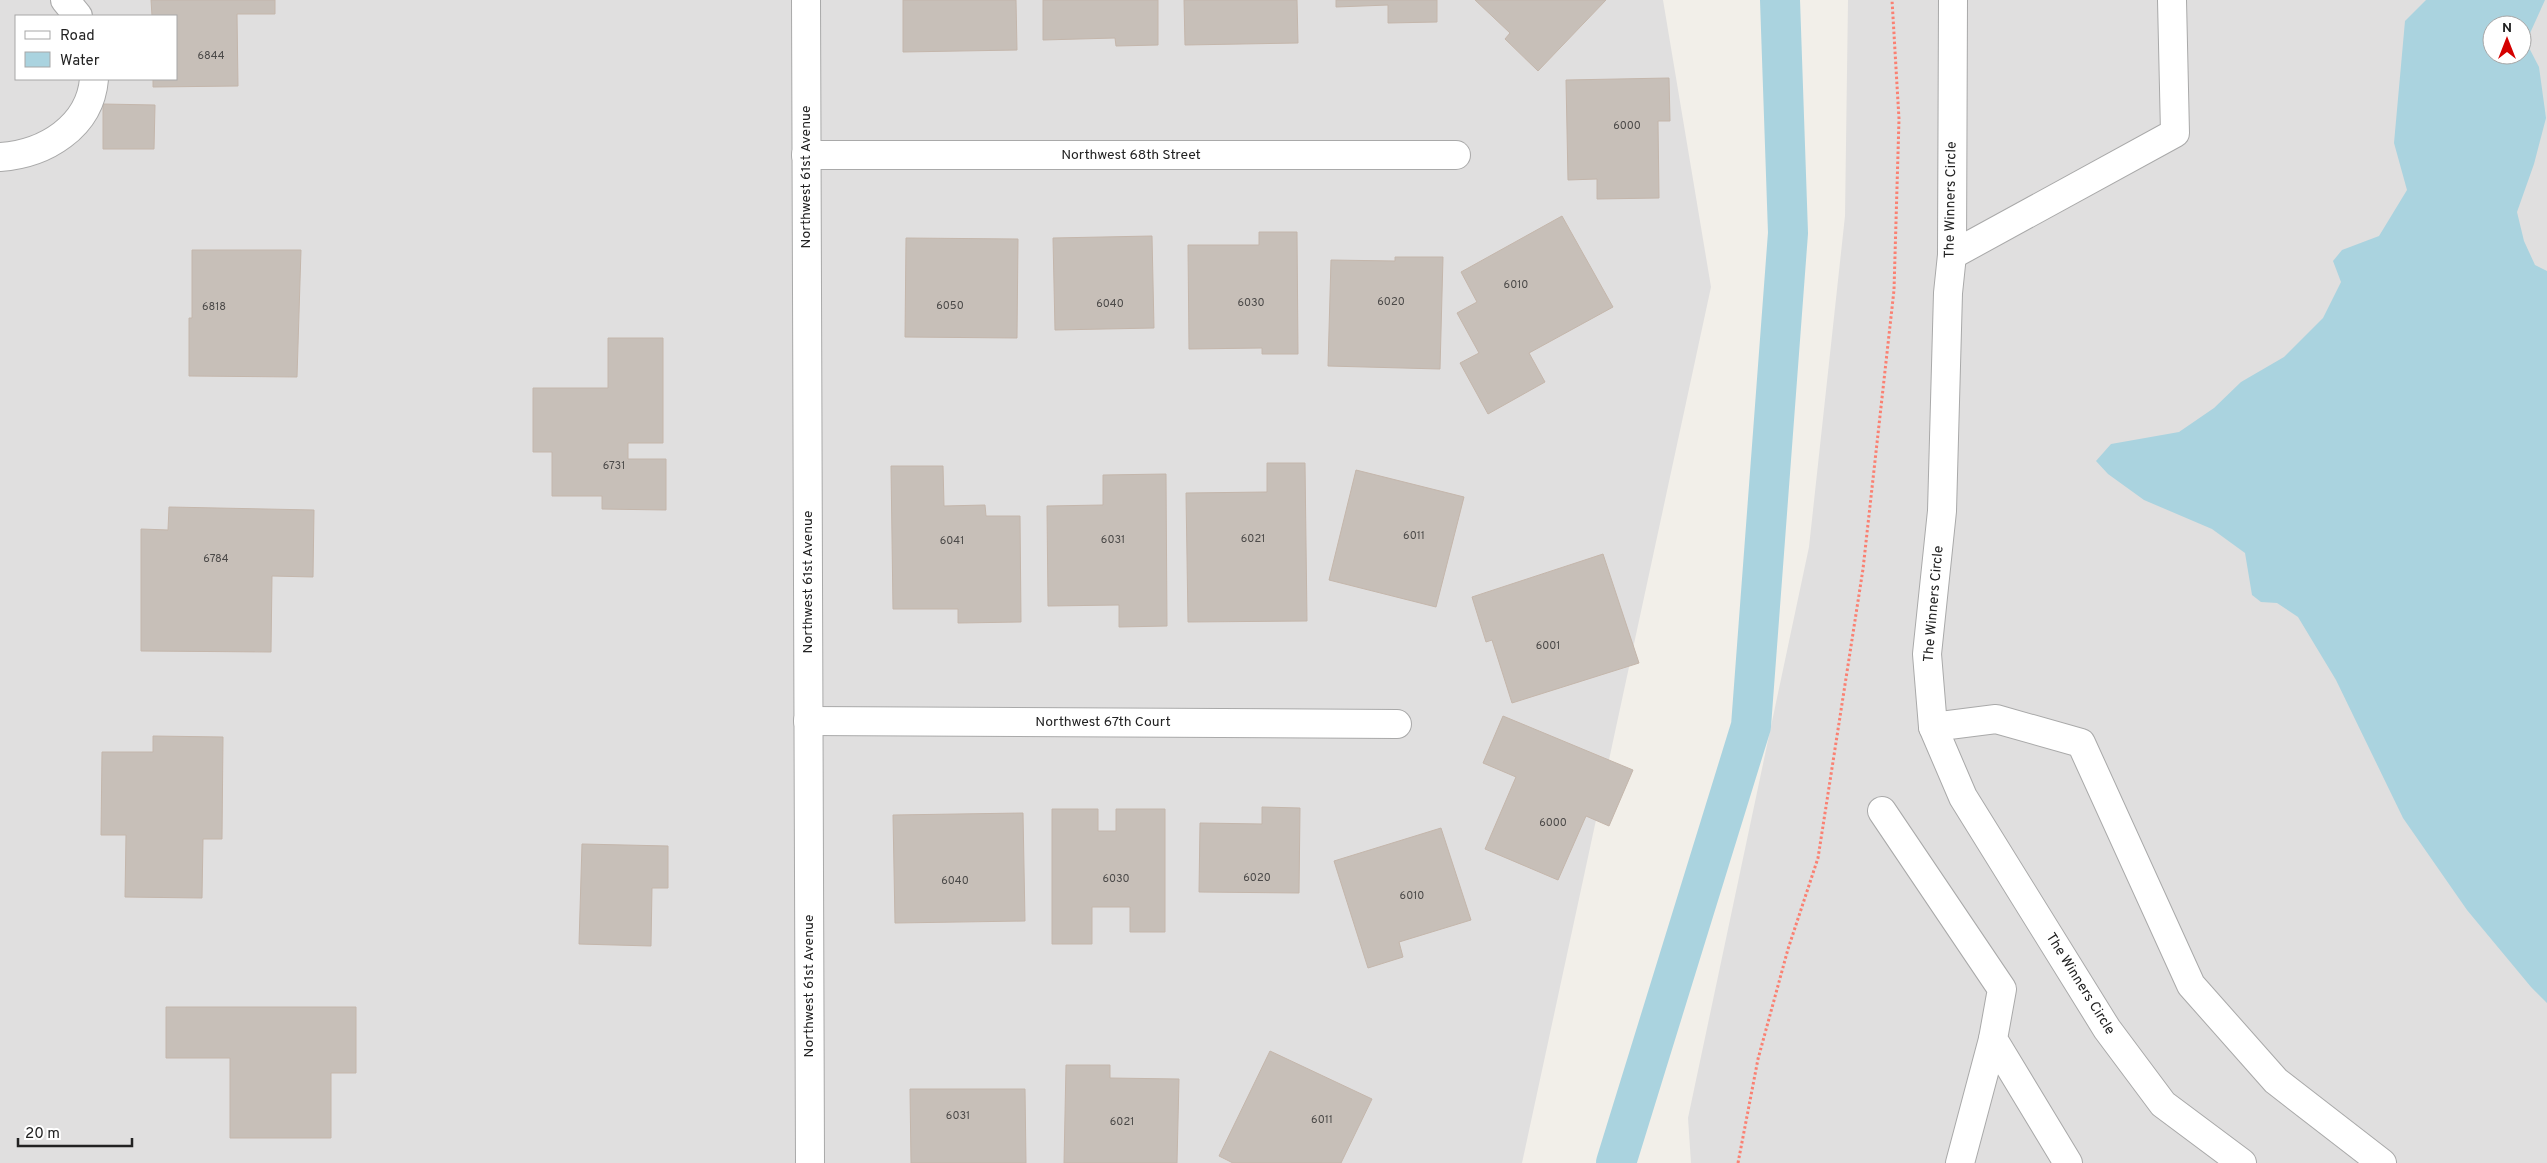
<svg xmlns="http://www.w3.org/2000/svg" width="2547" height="1163" viewBox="0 0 2547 1163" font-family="Overpass,sans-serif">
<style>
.residential{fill:#e0dfdf;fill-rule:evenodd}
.water{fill:#aad3df;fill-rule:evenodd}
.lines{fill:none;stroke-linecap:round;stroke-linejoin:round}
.canal{stroke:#aad3df;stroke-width:40}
.building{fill:#c7bfb8;stroke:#c4b6ab}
.minor-casing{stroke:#a9a9a9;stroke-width:30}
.path{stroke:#fa8072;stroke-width:3;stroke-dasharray:2.5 2.5;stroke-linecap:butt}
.minor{stroke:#fff;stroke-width:28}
.labels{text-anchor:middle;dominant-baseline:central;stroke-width:4;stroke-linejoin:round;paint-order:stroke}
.number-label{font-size:11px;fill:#4b4948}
.street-label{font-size:14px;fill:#222;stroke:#fff}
</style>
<rect width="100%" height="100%" fill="#f2efe9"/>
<g class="residential">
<path d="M0,0H1663L1711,287L1522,1163H0ZM16,16H176V79H16Z"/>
<path d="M1848,0H2547V1163H1691L1688,1118L1809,547L1845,216ZM2492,25H2522V55H2492Z"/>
</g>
<path class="water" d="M2426,0H2545L2526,42L2539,67L2546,118L2534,164L2517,212L2524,241L2535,265L2547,271V1003L2531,987L2467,910L2403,818L2336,680L2298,617L2277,603L2261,602L2252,595L2245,553L2212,529L2144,500L2108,474L2096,461L2111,444L2179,432L2214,408L2241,382L2284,357L2323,318L2341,282L2333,261L2342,250L2379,236L2407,190L2394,143L2405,21ZM2492,25H2522V55H2492Z"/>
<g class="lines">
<path class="canal" d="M1616,1163L1751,726L1788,233L1780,0"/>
</g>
<g class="building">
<path d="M151,0H275V14H237L238,86L153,87V79H176V16H152Z"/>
<path d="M903,0H1016L1017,50L903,52Z"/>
<path d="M1043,0H1158V45L1116,46L1115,38L1043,40Z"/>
<path d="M1184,0H1297L1298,43L1185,45Z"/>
<path d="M1336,0H1437V22L1388,23V5L1336,7Z"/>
<path d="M1475,0H1606L1538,71L1505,39L1510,33Z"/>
<path d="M1669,78L1670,121H1658L1659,198L1597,199V179L1568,180L1566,80Z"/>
<path d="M103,104L155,105L154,149H103Z"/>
<path d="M1562,216L1613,307L1529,353L1545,382L1488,414L1460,363L1479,353L1457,313L1477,302L1461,272Z"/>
<path d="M1259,232H1297L1298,354H1262V348L1189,349L1188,245H1259Z"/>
<path d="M1152,236L1154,328L1055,330L1053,238Z"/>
<path d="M906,238L1018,239L1017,338L905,337Z"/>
<path d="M192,250H301L297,377L189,376V318H192Z"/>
<path d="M1395,257H1443L1440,369L1328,366L1331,260L1395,261Z"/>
<path d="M608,338H663V443H628V459H666V510L602,509V496H552V452H533V388H608Z"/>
<path d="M1267,463H1305L1307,621L1188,622L1186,493L1267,492Z"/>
<path d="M891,466H943L944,506L985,505L986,516H1020L1021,622L958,623V609H893Z"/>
<path d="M1356,470L1464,497L1436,607L1329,580Z"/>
<path d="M1166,474L1167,626L1119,627V605L1048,606L1047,506L1103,505V475Z"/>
<path d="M169,507L314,510L313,577L272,576L271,652L141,651V529L168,530Z"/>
<path d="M1603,554L1639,663L1512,703L1492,640L1486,642L1472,597Z"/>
<path d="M1503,716L1633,770L1609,826L1586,816L1558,880L1485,849L1516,777L1483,763Z"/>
<path d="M153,736L223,737L222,839H203L202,898L125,897L126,835H101L102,752H153Z"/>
<path d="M1262,807L1300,808L1299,893L1199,892L1200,823L1262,824Z"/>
<path d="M1052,809H1098V831H1116V809H1165V932H1130V907H1092V944H1052Z"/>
<path d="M1023,813L1025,921L895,923L893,815Z"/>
<path d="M1441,828L1471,920L1399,942L1403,957L1368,968L1334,861Z"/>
<path d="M582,844L668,846V888H652L651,946L579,944Z"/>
<path d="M166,1007H356V1073H331V1138H230V1058H166Z"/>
<path d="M1270,1051L1372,1099L1341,1163H1233L1219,1156Z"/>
<path d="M1066,1065H1110V1078L1179,1079L1177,1163H1064Z"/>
<path d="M910,1089H1025L1026,1163H911Z"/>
</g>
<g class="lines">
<g class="minor-casing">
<g id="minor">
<path d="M65,0L78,16"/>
<path d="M806,0L810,1163"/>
<path d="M1953,0L1952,255L1948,293L1942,511L1927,654L1933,727L1963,797L2107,1029L2163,1104L2242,1163"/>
<path d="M806,155H1456"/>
<path d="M0,157C45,154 90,127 94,79"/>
<path d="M1952,255L2175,133L2172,0"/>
<path d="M808,721L1397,724"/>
<path d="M1933,727L1996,719L2081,743L2191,985L2276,1081L2382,1163"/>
<path d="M1882,811L2002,989L1993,1039L2068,1163"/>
<path d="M1960,1163L1993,1039"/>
</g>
</g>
<path class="path" d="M1738,1163L1758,1059L1788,949L1818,858L1863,569L1894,290L1899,119L1892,0"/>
<use href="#minor" class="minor"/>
</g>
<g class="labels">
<g class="number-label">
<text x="211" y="56">6844</text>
<text x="1627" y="126">6000</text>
<text x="1516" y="285">6010</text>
<text x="1391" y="302">6020</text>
<text x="1251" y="303">6030</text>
<text x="1110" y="304">6040</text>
<text x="950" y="306">6050</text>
<text x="214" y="307">6818</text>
<text x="614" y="466">6731</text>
<text x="1414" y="536">6011</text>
<text x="1253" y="539">6021</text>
<text x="1113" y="540">6031</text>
<text x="952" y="541">6041</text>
<text x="216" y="559">6784</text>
<text x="1548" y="646">6001</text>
<text x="1553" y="823">6000</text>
<text x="1257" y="878">6020</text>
<text x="1116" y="879">6030</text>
<text x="955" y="881">6040</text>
<text x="1412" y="896">6010</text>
<text x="958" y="1116">6031</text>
<text x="1322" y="1120">6011</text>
<text x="1122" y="1122">6021</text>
</g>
<g class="street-label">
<text x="1131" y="155">Northwest 68th Street</text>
<text transform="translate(806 177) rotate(-90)">Northwest 61st Avenue</text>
<text transform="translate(1951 200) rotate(-89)">The Winners Circle</text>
<text transform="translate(808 582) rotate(-90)">Northwest 61st Avenue</text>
<text transform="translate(1934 604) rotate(-85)">The Winners Circle</text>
<text x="1103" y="722">Northwest 67th Court</text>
<text transform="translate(2080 984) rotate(58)">The Winners Circle</text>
<text transform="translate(809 986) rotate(-90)">Northwest 61st Avenue</text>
</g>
</g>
<rect x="15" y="15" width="162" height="65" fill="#ffffff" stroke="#a7a7a7"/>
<rect x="25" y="31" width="25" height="8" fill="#ffffff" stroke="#a7a7a7"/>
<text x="60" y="40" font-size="15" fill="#222222">Road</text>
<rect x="25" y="52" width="25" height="15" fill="#aad3df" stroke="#a7a7a7"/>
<text x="60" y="65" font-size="15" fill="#222222">Water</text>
<g transform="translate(2507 40)"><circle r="24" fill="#ffffff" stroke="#a7a7a7"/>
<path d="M0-4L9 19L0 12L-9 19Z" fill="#d40000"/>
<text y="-8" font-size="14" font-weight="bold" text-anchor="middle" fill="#222222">N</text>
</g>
<path d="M18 1138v8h114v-8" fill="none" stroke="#222222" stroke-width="2.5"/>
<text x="25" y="1138" font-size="15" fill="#222222" stroke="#ffffff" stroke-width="4" paint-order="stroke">20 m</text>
</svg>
